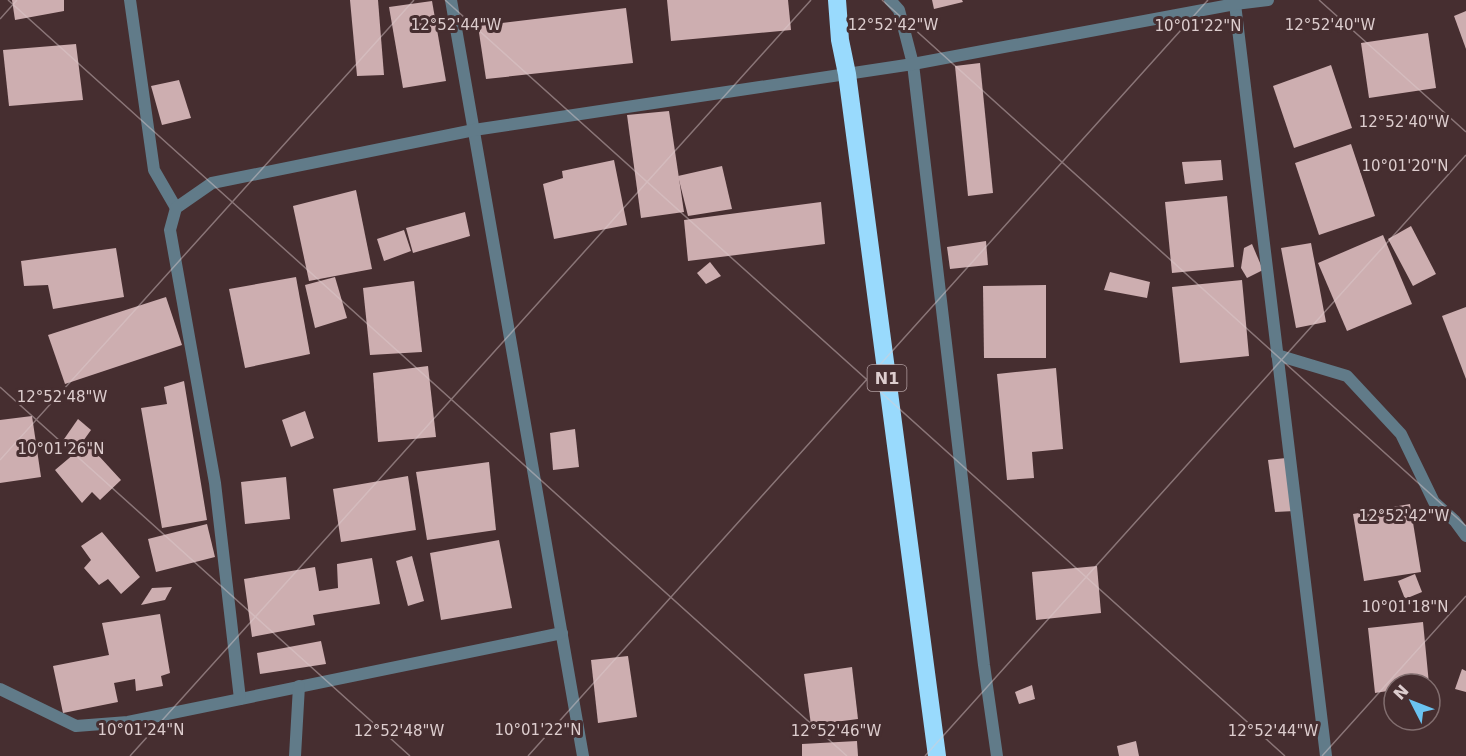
<svg xmlns="http://www.w3.org/2000/svg" width="1466" height="756" viewBox="0 0 1466 756" font-family="'DejaVu Sans',sans-serif">
<style>
.building{fill:#cdaeb0}
.lines{fill:none;stroke-linecap:round;stroke-linejoin:round}
.street{stroke:#617b89;stroke-width:12}
.highway{stroke:#99dafd;stroke-width:18}
.ticks{fill:none;stroke:#ddcdce;stroke-width:1.5;stroke-opacity:0.45}
.labels{text-anchor:middle;dominant-baseline:central;stroke-width:6;stroke-linejoin:round;paint-order:stroke}
.shield{fill:#462e30;stroke:#b09d9f;stroke-width:1.5}
.shield-label{font-size:16px;font-weight:bold;fill:#ddcdce}
.ticks-label{font-size:15px;text-anchor:middle;fill:#ddcdce;stroke:#462e30;stroke-width:6;stroke-linejoin:round;paint-order:stroke}
</style>
<rect width="100%" height="100%" fill="#462e30"/>
<g class="building">
<path d="M12,0H64V11L15,20Z"/>
<path d="M350,0H378L384,75L357,76Z"/>
<path d="M667,0H788L791,30L671,41Z"/>
<path d="M932,0H962L963,2L934,9Z"/>
<path d="M432,1L446,81L403,88L389,7Z"/>
<path d="M626,8L633,63L486,79L478,26Z"/>
<path d="M1466,11V49L1454,16Z"/>
<path d="M1428,33L1436,88L1369,98L1361,43Z"/>
<path d="M76,44L83,100L9,106L3,50Z"/>
<path d="M980,63L993,193L968,196L955,66Z"/>
<path d="M1331,65L1352,128L1294,148L1273,86Z"/>
<path d="M179,80L191,118L162,125L151,86Z"/>
<path d="M669,111L684,212L641,218L627,115Z"/>
<path d="M1351,144L1375,216L1319,235L1295,163Z"/>
<path d="M614,160L627,225L554,239L543,184L563,178L562,171Z"/>
<path d="M1221,160L1223,180L1185,184L1182,162Z"/>
<path d="M722,166L732,209L688,216L678,176Z"/>
<path d="M356,190L372,269L309,281L293,206Z"/>
<path d="M1227,196L1234,267L1172,273L1165,202Z"/>
<path d="M821,202L825,244L688,261L684,220Z"/>
<path d="M465,212L470,236L413,253L406,228Z"/>
<path d="M1411,226L1436,274L1413,286L1388,239Z"/>
<path d="M404,230L411,251L384,261L377,239Z"/>
<path d="M1383,235L1412,304L1347,331L1318,263Z"/>
<path d="M986,241L988,265L950,269L947,247Z"/>
<path d="M1311,243L1326,322L1296,328L1281,248Z"/>
<path d="M1252,244L1263,270L1247,278L1241,268L1244,248Z"/>
<path d="M116,248L124,297L53,309L48,285L24,286L21,261Z"/>
<path d="M710,262L721,276L706,284L697,273Z"/>
<path d="M1110,272L1150,282L1147,298L1104,290Z"/>
<path d="M296,277L310,354L245,368L229,289Z"/>
<path d="M335,277L347,318L315,328L305,285Z"/>
<path d="M1242,280L1249,356L1180,363L1172,287Z"/>
<path d="M414,281L422,352L370,355L363,288Z"/>
<path d="M1046,285V358H984L983,286Z"/>
<path d="M166,297L182,345L65,384L48,335Z"/>
<path d="M1466,307V379L1442,316Z"/>
<path d="M428,366L436,437L378,442L373,373Z"/>
<path d="M1056,368L1063,449L1032,452L1034,478L1007,480L997,374Z"/>
<path d="M184,381L207,520L162,528L141,408L167,404L164,387Z"/>
<path d="M305,411L314,438L291,447L282,420Z"/>
<path d="M32,416L41,477L0,483V420Z"/>
<path d="M78,419L91,430L76,451L62,442Z"/>
<path d="M575,429L579,467L553,470L550,433Z"/>
<path d="M87,443L121,480L100,500L92,492L82,503L55,470Z"/>
<path d="M1286,458L1295,511L1275,512L1268,460Z"/>
<path d="M489,462L496,530L427,540L416,472Z"/>
<path d="M408,476L416,530L341,542L333,489Z"/>
<path d="M286,477L290,519L245,524L241,482Z"/>
<path d="M1410,504L1421,572L1364,581L1353,514Z"/>
<path d="M207,524L215,557L156,572L148,539Z"/>
<path d="M102,532L140,577L121,594L108,579L99,585L84,568L91,560L81,546Z"/>
<path d="M499,540L512,608L441,620L430,553Z"/>
<path d="M412,556L424,601L408,606L396,561Z"/>
<path d="M372,558L380,604L313,615L315,625L252,637L244,579L315,567L319,591L338,588L337,564Z"/>
<path d="M1097,566L1101,613L1036,620L1032,572Z"/>
<path d="M1415,574L1422,592L1405,599L1398,581Z"/>
<path d="M172,587L165,600L141,605L152,588Z"/>
<path d="M160,614L170,673L161,676L163,686L136,691L135,679L114,683L118,702L63,713L53,666L109,655L102,623Z"/>
<path d="M1423,622L1429,684H1394V690L1375,693L1368,628Z"/>
<path d="M321,641L326,664L260,674L257,653Z"/>
<path d="M628,656L637,717L598,723L591,660Z"/>
<path d="M852,667L858,719L811,725L804,674Z"/>
<path d="M1462,669L1466,671V692L1455,689Z"/>
<path d="M1032,685L1035,699L1019,704L1015,692Z"/>
<path d="M857,741L858,756H802V744Z"/>
<path d="M1136,741L1139,756H1119L1117,746Z"/>
</g>
<g class="lines">
<g class="street">
<path d="M130,0L154,170L176,208"/>
<path d="M451,0L583,756"/>
<path d="M890,0L899,10L913,64L984,665L997,756"/>
<path d="M1235,4L1326,756"/>
<path d="M1277,355L1347,376L1401,434L1434,502L1455,521L1466,536"/>
<path d="M0,689L76,726L128,722L562,633"/>
<path d="M240,699L215,483L170,230L176,208L212,183L474,130L913,64L1235,4L1268,0"/>
<path d="M295,756L299,686"/>
</g>
<path class="highway" d="M837,0L840,40L847,74L937,756"/>
</g>
<path class="ticks" d="M8,0L847,756M445,0L1285,756M882,0L1466,526M1319,0L1466,132M0,19L17,0M0,387L410,756M0,460L414,0M130,756L811,0M528,756L1208,0M925,756L1466,155M1322,756L1466,596"/>
<g class="labels">
<rect class="shield" x="867.5" y="365" width="39" height="26" rx="4.5"/>
<g class="shield-label">
<text x="887" y="378">N1</text>
</g>
</g>
<g class="ticks-label">
<text x="456" y="30">12°52'44"W</text>
<text x="893" y="30">12°52'42"W</text>
<text x="1330" y="30">12°52'40"W</text>
<text x="1198" y="31">10°01'22"N</text>
<text x="1404" y="127">12°52'40"W</text>
<text x="1405" y="171">10°01'20"N</text>
<text x="62" y="402">12°52'48"W</text>
<text x="61" y="454">10°01'26"N</text>
<text x="1404" y="521">12°52'42"W</text>
<text x="1405" y="612">10°01'18"N</text>
<text x="141" y="735">10°01'24"N</text>
<text x="538" y="735">10°01'22"N</text>
<text x="399" y="736">12°52'48"W</text>
<text x="836" y="736">12°52'46"W</text>
<text x="1273" y="736">12°52'44"W</text>
</g>
<g transform="translate(1412 702) rotate(312)"><circle r="28" fill="#462e30" stroke="#826e6f" stroke-width="1.5"/>
<path d="M0-4.5L10 22L0 15L-10 22Z" fill="#6ac3f1"/>
<text y="-9" font-size="16" font-weight="bold" text-anchor="middle" fill="#ddcdce">N</text>
</g>
</svg>
